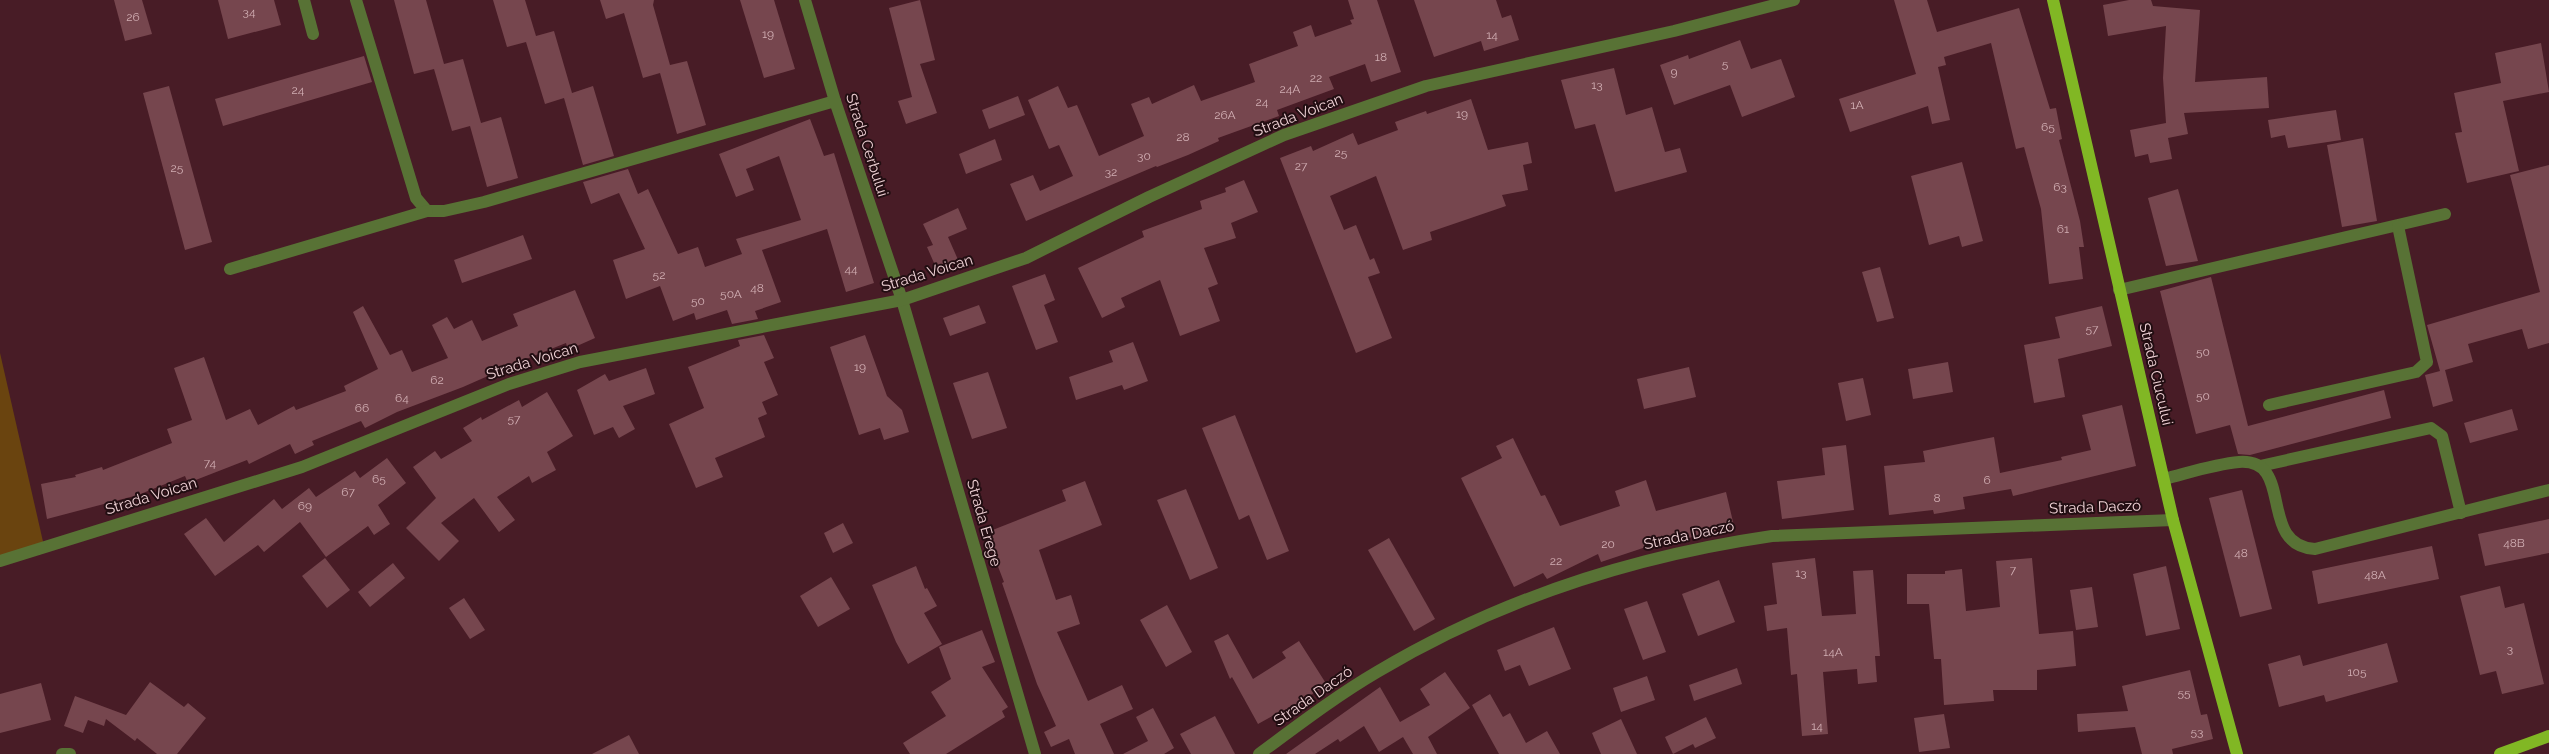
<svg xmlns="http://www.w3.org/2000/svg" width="2549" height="754" viewBox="0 0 2549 754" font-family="Raleway,sans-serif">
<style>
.green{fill:#6a440f}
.building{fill:#76464e}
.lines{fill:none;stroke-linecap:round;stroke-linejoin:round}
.minor{stroke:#587235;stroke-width:12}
.major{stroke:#81b724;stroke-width:12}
.labels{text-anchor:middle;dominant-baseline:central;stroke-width:4;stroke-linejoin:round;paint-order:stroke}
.number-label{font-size:12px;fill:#d1aeb3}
.street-label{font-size:15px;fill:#efd1d5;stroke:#220e12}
</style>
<rect width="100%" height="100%" fill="#481c26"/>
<path class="green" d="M0,353L44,546L0,561Z"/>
<g class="building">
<path d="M114,0H142L152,34L125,41Z"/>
<path d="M218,0H274L281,25L228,39Z"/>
<path d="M394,0H426L444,64L463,59L481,123L501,117L518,178L487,187L470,126L452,131L434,69L414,74Z"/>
<path d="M493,0H525L536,36L554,31L572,93L593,86L614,156L583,165L564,98L545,104L526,42L507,47Z"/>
<path d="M600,0H654L653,5L670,65L687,61L706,125L677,134L660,73L643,78L624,13L606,19Z"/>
<path d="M740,0H774L795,69L764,78Z"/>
<path d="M920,0L935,60L920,64L937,113L906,124L898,101L912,97L889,8Z"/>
<path d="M1348,0H1377L1401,72L1371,82L1365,64L1329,77L1334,89L1277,110L1279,116L1218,138L1219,141L1188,155L1157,167L1156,166L1026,221L1010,184L1033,175L1040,191L1073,176L1059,145L1049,149L1028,100L1058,86L1068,108L1077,105L1099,156L1144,136L1131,104L1149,97L1152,104L1194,85L1201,101L1255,82L1249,64L1298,46L1293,32L1311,25L1315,37L1352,24L1350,20L1354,19Z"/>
<path d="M1414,0H1496L1502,18L1511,15L1519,40L1484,51L1481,41L1434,57Z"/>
<path d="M1894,0H1927L1937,32L2019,8L2050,109L2056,108L2062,139L2059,140L2080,221L2084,247H2079L2083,279L2049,284L2041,209L2024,147L2016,149L1991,43L1944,57L1946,65L1938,67L1950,120L1932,124L1928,106L1850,132L1839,99L1916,74Z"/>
<path d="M2129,0H2151L2153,6L2200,10L2195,82L2267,77L2269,108L2184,113L2188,134L2168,138L2172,159L2150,163L2148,154L2135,157L2130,130L2166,123L2163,78L2166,26L2108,36L2103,5Z"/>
<path d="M1740,40L1751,69L1781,59L1795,97L1742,117L1730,85L1674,105L1660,65L1688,55L1689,59Z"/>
<path d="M2541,43L2549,92L2503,101L2519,171L2467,183L2455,133L2462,132L2454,93L2501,83L2495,53Z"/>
<path d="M364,56L372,82L223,126L215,99Z"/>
<path d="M1614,68L1626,115L1652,107L1665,152L1680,148L1687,172L1615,192L1595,124L1575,129L1561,80Z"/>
<path d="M169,86L212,242L185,250L143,93Z"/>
<path d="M1018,96L1025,115L989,129L982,110Z"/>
<path d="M1471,99L1488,150L1528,142L1532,163L1523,165L1528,190L1502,195L1506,206L1430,232L1432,240L1403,250L1376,176L1330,196L1344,230L1356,225L1370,260L1374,258L1380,273L1368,277L1392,338L1356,353L1280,158L1311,146L1313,151L1353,133L1358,145L1398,130L1395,122L1426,111L1427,114Z"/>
<path d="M2336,110L2341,140L2288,148L2285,135L2271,138L2268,120Z"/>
<path d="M810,119L824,156L834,153L874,283L846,292L827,229L762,250L781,302L755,311L758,319L732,324L727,310L696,320L694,313L673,321L660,286L626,299L613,260L645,249L619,193L591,204L583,182L628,169L638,194L648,189L678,254L698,247L705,267L742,254L736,239L801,220L779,156L746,169L754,190L736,197L719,154Z"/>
<path d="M2363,138L2377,221L2342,227L2327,145Z"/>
<path d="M995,139L1002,160L966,174L959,154Z"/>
<path d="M1962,162L1983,241L1962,247L1959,236L1929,245L1911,176Z"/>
<path d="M2549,165V343L2528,349L2522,329L2468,344L2473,362L2445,370L2453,401L2433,407L2425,375L2440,371L2427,325L2540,292L2510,175Z"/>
<path d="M1244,180L1258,212L1231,223L1236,238L1204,248L1218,284L1208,288L1220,321L1180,336L1160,280L1121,298L1125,307L1102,318L1078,268L1144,237L1142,231L1202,209L1200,201L1226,192L1225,188Z"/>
<path d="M2178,189L2198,261L2166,266L2148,198Z"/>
<path d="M958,208L967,229L948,237L959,262L938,272L927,247L933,245L923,224Z"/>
<path d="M523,235L532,259L462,283L454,260Z"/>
<path d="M1880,267L1894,318L1877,322L1862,272Z"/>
<path d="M1045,274L1055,300L1044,305L1058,342L1036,350L1012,286Z"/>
<path d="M2211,277L2248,426L2384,390L2391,418L2250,455L2238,454L2230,425L2196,434L2160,291Z"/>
<path d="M575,290L595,338L568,350L566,343L531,357L463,387L397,412L365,428L361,421L312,441L314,445L295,454L290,444L249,464L247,460L188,483L185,476L138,495L47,519L41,484L76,477L75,475L102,467L103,470L172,443L167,429L192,420L174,368L204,357L226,420L250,409L258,425L294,406L296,410L346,391L344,386L378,369L353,312L363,306L390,355L402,350L412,372L448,358L432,325L447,317L454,329L472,320L482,341L518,326L513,314Z"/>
<path d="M979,305L986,323L950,336L943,318Z"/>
<path d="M2102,306L2112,346L2058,359L2065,397L2034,403L2024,345L2060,338L2055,317Z"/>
<path d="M764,335L774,358L764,362L778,395L762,402L767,414L758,418L765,437L715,458L723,477L696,488L669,424L704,408L688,367L740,346L738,340Z"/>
<path d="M865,335L887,396L902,410L909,432L884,440L880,428L859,435L830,347Z"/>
<path d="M1133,342L1148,381L1124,390L1122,385L1076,400L1069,377L1113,362L1109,351Z"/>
<path d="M1948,362L1953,392L1913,399L1908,369Z"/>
<path d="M1689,367L1696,397L1644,409L1637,379Z"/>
<path d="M646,368L655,394L623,406L635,429L619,438L613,427L594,435L577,390L605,374L609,381Z"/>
<path d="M988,372L1007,428L972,439L953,383Z"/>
<path d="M1863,378L1871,415L1846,421L1838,383Z"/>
<path d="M547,392L573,436L547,452L556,470L532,483L529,476L497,497L515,520L499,532L474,498L441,523L459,541L439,561L406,528L436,498L413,467L435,451L441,459L472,441L463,428L481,417L482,420L519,400L522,407Z"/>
<path d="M2122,405L2136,466L2013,496L2011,489L1963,497L1965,509L1934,514L1933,510L1889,515L1884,466L1925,462L1923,451L1994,437L2000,473L2062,460L2061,457L2091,450L2082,415Z"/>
<path d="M2512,409L2518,430L2470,443L2464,423Z"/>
<path d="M1235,415L1289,551L1267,560L1249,515L1239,520L1202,428Z"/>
<path d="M1513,438L1541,496L1545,495L1560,526L1620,506L1615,491L1646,480L1656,511L1726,492L1734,526L1677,541L1676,537L1601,562L1598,554L1547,579L1543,573L1514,587L1461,478L1502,458L1496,446Z"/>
<path d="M1846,445L1854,510L1782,519L1777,481L1825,475L1822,448Z"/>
<path d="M387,458L406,483L378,505L390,524L374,535L368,526L326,557L300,522L264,552L258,545L215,576L184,534L206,518L224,542L274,499L282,509L309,488L316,497L355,471L360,478Z"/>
<path d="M1085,481L1102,525L1039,550L1056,600L1071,595L1080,624L1057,632L1088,701L1122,685L1133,709L1100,724L1114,754H1075L1069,739L1051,747L1044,732L1056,726L1037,684L1002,583L1004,582L985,533L1066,501L1062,490Z"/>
<path d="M1186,489L1218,568L1190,580L1157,500Z"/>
<path d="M2242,490L2272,609L2240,617L2209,498Z"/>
<path d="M2549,519V553L2485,566L2478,534Z"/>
<path d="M843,523L853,543L833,553L824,533Z"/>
<path d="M1389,538L1435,619L1414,631L1368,550Z"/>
<path d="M2432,546L2439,579L2318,604L2312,571Z"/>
<path d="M325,558L350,590L327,608L302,576Z"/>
<path d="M1815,558L1822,616L1856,614L1853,571L1873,570L1880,656H1875L1877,682L1858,684L1857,669L1823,672L1828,734L1802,736L1797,674L1791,675L1787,628L1767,631L1764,606L1777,604L1772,563Z"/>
<path d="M2032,558L2039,634L2073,631L2076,666L2037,670V690H1993L1994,701L1944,705L1941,659H1934L1929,604H1907V574H1945V571L1962,569L1966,611L2000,607L1996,561Z"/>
<path d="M393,563L405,578L370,607L358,592Z"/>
<path d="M916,566L925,589L927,588L937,606L924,613L942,644L908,664L896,642L872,585Z"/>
<path d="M2166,566L2180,629L2146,636L2133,574Z"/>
<path d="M831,577L850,609L818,627L800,596Z"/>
<path d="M1719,580L1735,622L1698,636L1682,594Z"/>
<path d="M2500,586L2505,608L2524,603L2544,684L2502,694L2496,671L2480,675L2460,596Z"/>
<path d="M2092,587L2098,627L2076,630L2070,590Z"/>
<path d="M464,598L485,630L470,639L449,608Z"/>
<path d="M1647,601L1666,652L1643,660L1624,609Z"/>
<path d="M1167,605L1192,652L1166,667L1140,620Z"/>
<path d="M1554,627L1571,669L1529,686L1520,665L1505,671L1497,650Z"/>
<path d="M982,630L995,662L982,667L1008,707L1002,711L1005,717L946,754H910L903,743L946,716L931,692L951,679L939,647Z"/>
<path d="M1228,634L1253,679L1286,658L1282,652L1299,641L1327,685L1301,701L1303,704L1286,715L1283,710L1258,724L1232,677L1230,679L1214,641Z"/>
<path d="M2387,643L2398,682L2326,702L2324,695L2279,707L2268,664L2300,655L2303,666Z"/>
<path d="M1737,668L1742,684L1694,701L1689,685Z"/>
<path d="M2190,670L2201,715L2207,714L2213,739L2172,749L2173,754H2142L2135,727L2078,732L2077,714L2128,711L2122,686Z"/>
<path d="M1445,672L1470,708L1428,737L1437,754H1413L1403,737L1379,752L1364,726L1340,742L1338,739L1315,754H1286L1380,687L1400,722L1430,705L1420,689Z"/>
<path d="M1647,676L1655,700L1621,712L1613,688Z"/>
<path d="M150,682L184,707L188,703L206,718L177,754H157L137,738L135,741L106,719L104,726L88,720L83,733L64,726L75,696L126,715Z"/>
<path d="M41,683L51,720L0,733V694Z"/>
<path d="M1490,694L1503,717L1510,713L1526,743L1547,731L1560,754H1499L1472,705Z"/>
<path d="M1153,708L1174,748L1164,754H1123L1148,741L1136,717Z"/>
<path d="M1944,714L1950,748L1919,752L1914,718Z"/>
<path d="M1215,716L1235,754H1191L1180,734Z"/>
<path d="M1706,717L1716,738L1695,748L1693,744L1673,754L1665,737Z"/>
<path d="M1621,719L1637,754H1601L1592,733Z"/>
<path d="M629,735L639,754H592Z"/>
</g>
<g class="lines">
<g class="minor">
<path d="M304,0L313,34"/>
<path d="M356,0L416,198L427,211H444L484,202L835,101"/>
<path d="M805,0L835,101L902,300L1035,754"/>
<path d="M230,269L427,211"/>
<path d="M2119,290L2445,214"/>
<path d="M2269,405L2416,372L2427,362L2398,226"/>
<path d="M2260,466L2431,428L2442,436L2461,513"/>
<path d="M2164,479C2188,473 2215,464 2239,462C2296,458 2256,545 2315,549L2549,490"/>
<path d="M0,561L302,467L509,384L580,362L902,300L1026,258L1149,197L1284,135L1426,86L1674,31L1794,0"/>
<path d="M62,754H70"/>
<path d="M1259,754C1297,726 1336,696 1377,672C1498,600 1634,556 1772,536L2173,520"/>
</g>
<g class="major">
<path d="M2053,0L2173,520L2237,754"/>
<path d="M2500,754L2549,736"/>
</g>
</g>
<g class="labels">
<g class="number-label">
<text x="249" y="12">34</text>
<text x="133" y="17">26</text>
<text x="768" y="34">19</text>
<text x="1492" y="35">14</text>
<text x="1381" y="57">18</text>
<text x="1725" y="64">5</text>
<text x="1674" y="72">9</text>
<text x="1316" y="78">22</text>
<text x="1597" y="85">13</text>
<text x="1290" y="89">24A</text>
<text x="298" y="90">24</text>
<text x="1262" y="102">24</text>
<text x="1857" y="105">1A</text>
<text x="1462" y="114">19</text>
<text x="1225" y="115">26A</text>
<text x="2048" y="127">65</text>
<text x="1183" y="137">28</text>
<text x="1341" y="153">25</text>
<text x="1144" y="156">30</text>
<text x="1301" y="166">27</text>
<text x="177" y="168">25</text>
<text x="1111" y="172">32</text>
<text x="2060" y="187">63</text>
<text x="2063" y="229">61</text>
<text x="851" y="269">44</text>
<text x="659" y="275">52</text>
<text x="757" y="288">48</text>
<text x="731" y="294">50A</text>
<text x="698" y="301">50</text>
<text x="2092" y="329">57</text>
<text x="2203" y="352">50</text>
<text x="860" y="367">19</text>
<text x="437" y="380">62</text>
<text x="2203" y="396">50</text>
<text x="402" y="398">64</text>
<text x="362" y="408">66</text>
<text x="514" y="419">57</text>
<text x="210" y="463">74</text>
<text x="379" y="479">65</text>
<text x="1987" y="480">6</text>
<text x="348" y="492">67</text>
<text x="1937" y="498">8</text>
<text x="305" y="506">69</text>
<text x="2514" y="543">48B</text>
<text x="1608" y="544">20</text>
<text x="2241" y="553">48</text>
<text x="1556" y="561">22</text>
<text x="2013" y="570">7</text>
<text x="1801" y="573">13</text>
<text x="2375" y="575">48A</text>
<text x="2510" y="649">3</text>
<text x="1833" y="652">14A</text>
<text x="2357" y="672">105</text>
<text x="2184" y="693">55</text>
<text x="1817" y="726">14</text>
<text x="2197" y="732">53</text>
</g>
<g class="street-label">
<text transform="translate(1298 115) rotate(-21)">Strada Voican</text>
<text transform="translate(867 145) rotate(72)">Strada Cerbului</text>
<text transform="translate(927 273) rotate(-17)">Strada Voican</text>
<text transform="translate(532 361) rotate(-17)">Strada Voican</text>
<text transform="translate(2156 374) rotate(77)">Strada Ciucului</text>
<text transform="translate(151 496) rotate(-17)">Strada Voican</text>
<text transform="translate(2095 507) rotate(-2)">Strada Daczó</text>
<text transform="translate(984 523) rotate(74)">Strada Erege</text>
<text transform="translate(1689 535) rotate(-12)">Strada Daczó</text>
<text transform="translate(1313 696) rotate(-35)">Strada Daczó</text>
</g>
</g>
</svg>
